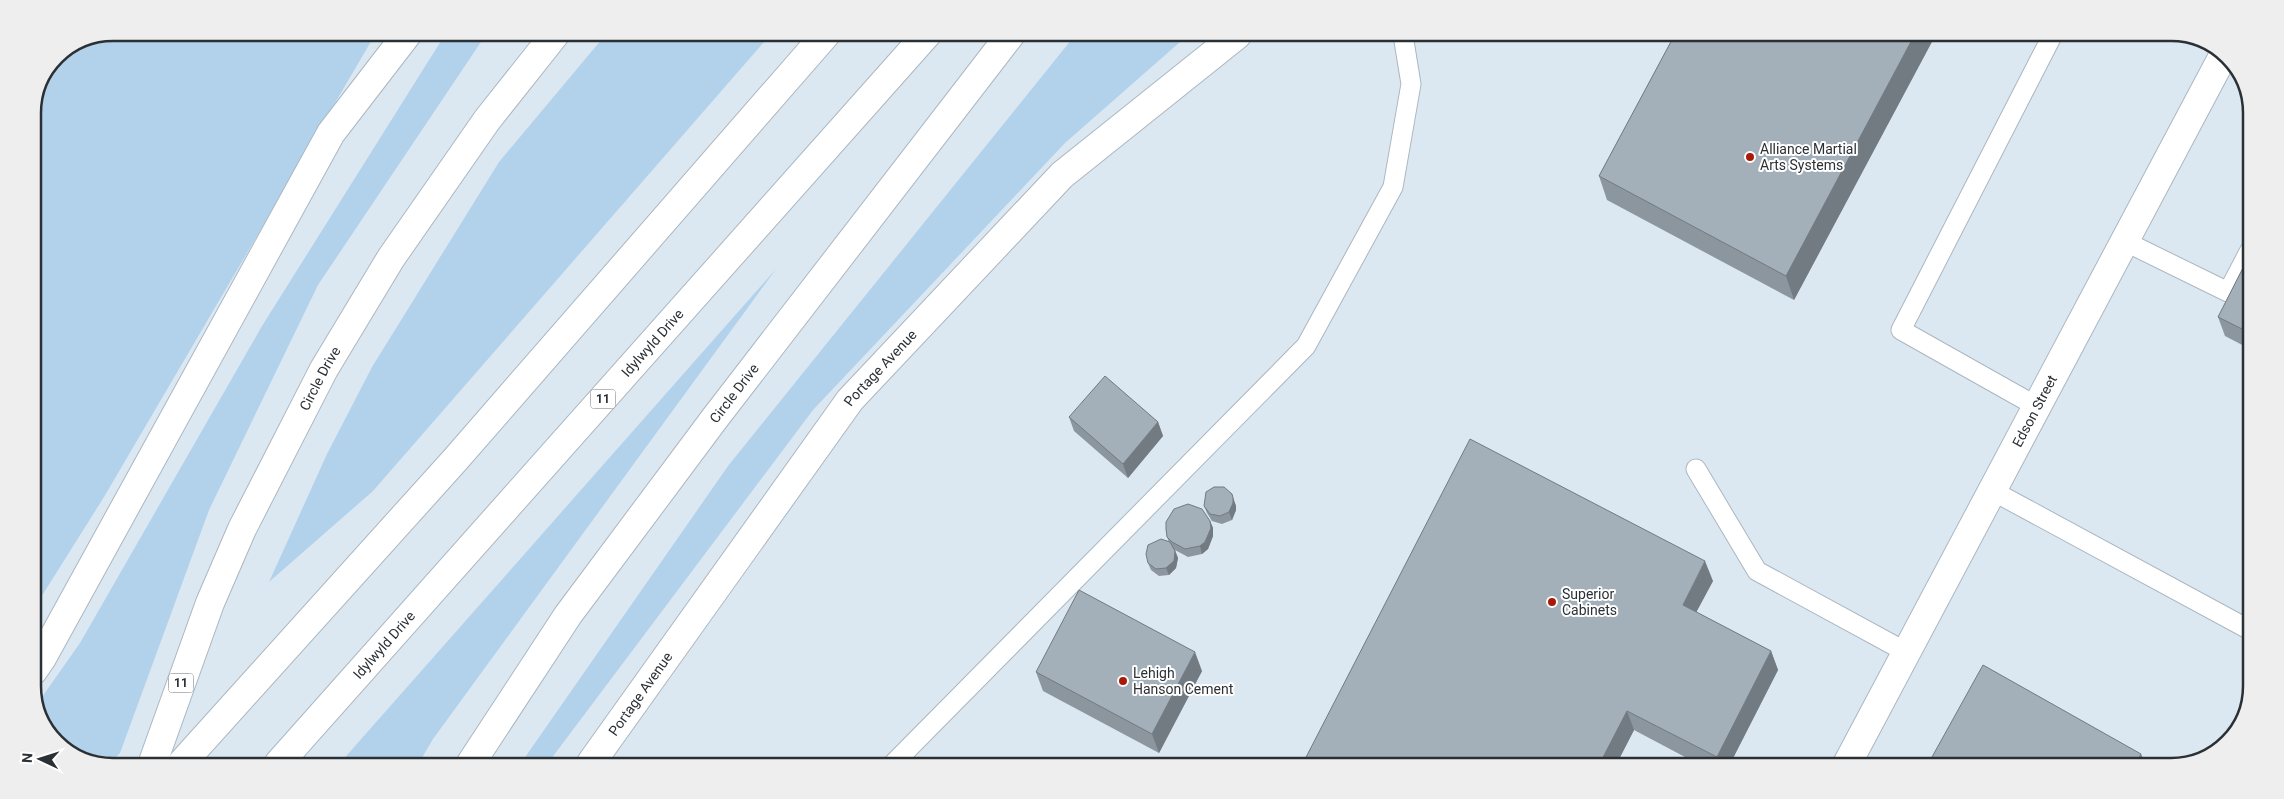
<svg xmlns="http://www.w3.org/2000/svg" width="2284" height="799" viewBox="0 0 2284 799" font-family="Roboto,sans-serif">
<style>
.green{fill:#b2d2eb}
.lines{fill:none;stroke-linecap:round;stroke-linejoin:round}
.service-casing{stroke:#abb7c0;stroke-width:21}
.minor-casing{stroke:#abb7c0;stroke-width:30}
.motorway-casing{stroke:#abb7c0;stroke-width:30}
.service{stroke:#fff;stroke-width:19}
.minor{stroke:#fff;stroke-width:28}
.motorway{stroke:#fff;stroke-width:28}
.wall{fill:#8c969f}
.shaded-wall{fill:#727a82}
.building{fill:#a3afb9;stroke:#727a82}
.poi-dot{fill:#aa1908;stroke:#fff;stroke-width:2}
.labels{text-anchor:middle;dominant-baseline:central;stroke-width:4;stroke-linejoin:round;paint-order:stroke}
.shield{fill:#fff;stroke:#6b6e71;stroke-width:1}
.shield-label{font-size:12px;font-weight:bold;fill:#2b3034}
.poi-label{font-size:14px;fill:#2b3034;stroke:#fff;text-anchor:start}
.street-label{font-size:14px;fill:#2b3034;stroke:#fff}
.rim{fill:none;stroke:#2b3034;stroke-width:2.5}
</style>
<rect width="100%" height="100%" fill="#dbe8f2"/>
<g class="green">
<path d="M113,33H376L104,497L33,610V108L51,66L64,53Z"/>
<path d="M446,33H487L318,285L209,510L120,753L111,762H87L49,735L37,704L80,643L262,326Z"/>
<path d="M607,33L771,34L373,491L269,582L327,454L372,367L499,162Z"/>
<path d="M1076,34L1188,35L1065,143L813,410L548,763H521L728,466Z"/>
<path d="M776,269L433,739L419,763H340Z"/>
</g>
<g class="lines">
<g class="service-casing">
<g id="service">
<path d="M2124,241L2228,292L2250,250"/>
<path d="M2036,406L1901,330L2052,36"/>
<path d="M1696,469L1757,571L1906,652"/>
<path d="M1991,490L2248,629"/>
<path d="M893,764L1306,346L1393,187L1411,84L1403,35"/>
</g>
</g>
<g class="minor-casing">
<g id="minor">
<path id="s1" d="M591,763L850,400L1062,175L1237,35"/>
<path id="s2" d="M1846,766L2223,56"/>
</g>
</g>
<g class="motorway-casing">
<g id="motorway">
<path d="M33,671L42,658L331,133L408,33"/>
<path id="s3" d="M153,762L210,603L242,529L324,369L391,258L487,120L556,33"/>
<path d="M182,763L455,460L826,34"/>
<path id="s4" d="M279,763L927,34"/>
<path id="s5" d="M471,763L568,615L715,418L1011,34"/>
</g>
</g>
<use href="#service" class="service"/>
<use href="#minor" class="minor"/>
<use href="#motorway" class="motorway"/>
</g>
<g class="wall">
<path d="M1674,36H1935L1794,300L1607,200L1599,176Z"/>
<path d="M2250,254V349L2225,336L2218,317Z"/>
<path d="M2250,375L2249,392L2246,382Z"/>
<path d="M1069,417L1158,422L1163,436L1128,478L1074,431Z"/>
<path d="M1232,494L1236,506V510L1232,520L1222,524L1212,521L1207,513L1204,506Z"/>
<path d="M1210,521L1213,528V536L1208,549L1202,554L1188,557L1175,550L1178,558L1176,568L1169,575L1159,576L1151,570L1148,563L1169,542L1167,537Z"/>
<path d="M1713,581L1696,612L1771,651L1778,670L1729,766H1702L1634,730L1616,765H1302Z"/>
<path d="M1202,671L1159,753L1043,691L1036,672Z"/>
</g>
<g class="shaded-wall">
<path d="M1914,36H1935L1794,300L1786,276Z"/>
<path d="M1158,422L1163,436L1128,478L1123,464Z"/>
<path d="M1233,498L1236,506V510L1232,520L1229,512Z"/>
<path d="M1210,521L1213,528V536L1208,549L1202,554L1200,546Z"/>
<path d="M1175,551L1178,558L1176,568L1169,575L1166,568Z"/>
<path d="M1705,561L1713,581L1690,624L1683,605Z"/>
<path d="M1771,651L1778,670L1729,766H1720L1717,757Z"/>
<path d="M1195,652L1202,671L1159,753L1152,734Z"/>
<path d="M1627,711L1634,730L1616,765H1599Z"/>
<path d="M2141,754L2146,766H2135Z"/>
</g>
<g class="building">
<path d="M1674,36H1914L1786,276L1599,176Z"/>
<path d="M2250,254V333L2218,317Z"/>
<path d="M2250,375L2249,384L2246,382Z"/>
<path d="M1105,376L1158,422L1123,464L1069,417Z"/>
<path d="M1470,439L1705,561L1683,605L1771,651L1717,757L1627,711L1599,765H1302Z"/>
<path d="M1214,487H1224L1232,494L1233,498V503L1229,512L1220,516L1210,514L1204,506L1206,492Z"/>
<path d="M1188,504L1202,509L1210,521L1211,528L1205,542L1200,546L1185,549L1172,542L1167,537L1166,529V522L1174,509Z"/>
<path d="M1161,539L1170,542L1175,551L1174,561L1166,568L1156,569L1148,563L1146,554L1148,545Z"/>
<path d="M1079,590L1195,652L1152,734L1036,672Z"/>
<path d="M1983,665L2141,754L2135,766H1927Z"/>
</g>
<g class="poi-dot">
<circle cx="1750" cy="157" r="5"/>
<circle cx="1552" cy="602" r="5"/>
<circle cx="1123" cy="681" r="5"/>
</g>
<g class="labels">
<g class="shield">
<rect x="590.5" y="389.5" width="25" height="19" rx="4"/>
<rect x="168.5" y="673.5" width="25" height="19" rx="4"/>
</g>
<g class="shield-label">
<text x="603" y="399">11</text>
<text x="181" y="683">11</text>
</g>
<g class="poi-label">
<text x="1760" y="149">Alliance Martial<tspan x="1760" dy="16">Arts Systems</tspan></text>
<text x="1562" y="594">Superior<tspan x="1562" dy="16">Cabinets</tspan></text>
<text x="1133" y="673">Lehigh<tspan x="1133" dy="16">Hanson Cement</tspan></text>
</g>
<g class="street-label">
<text stroke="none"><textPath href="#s4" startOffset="562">Idylwyld Drive</textPath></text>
<text stroke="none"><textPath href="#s1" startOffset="490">Portage Avenue</textPath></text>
<text stroke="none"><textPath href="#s3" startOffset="419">Circle Drive</textPath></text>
<text stroke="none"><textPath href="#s5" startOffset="454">Circle Drive</textPath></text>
<text stroke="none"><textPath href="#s2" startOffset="402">Edson Street</textPath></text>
<text stroke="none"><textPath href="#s4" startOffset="158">Idylwyld Drive</textPath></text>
<text stroke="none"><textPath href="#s1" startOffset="85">Portage Avenue</textPath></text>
</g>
</g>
<path d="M0 0H2284V799H0ZM113 41H2171A72 72 0 0 1 2243 113V686A72 72 0 0 1 2171 758H113A72 72 0 0 1 41 686V113A72 72 0 0 1 113 41Z" fill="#eeeeef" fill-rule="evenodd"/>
<path class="rim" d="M113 41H2171A72 72 0 0 1 2243 113V686A72 72 0 0 1 2171 758H113A72 72 0 0 1 41 686V113A72 72 0 0 1 113 41Z"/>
<g transform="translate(40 759) rotate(274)" stroke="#ffffff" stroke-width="4" paint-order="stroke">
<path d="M0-4L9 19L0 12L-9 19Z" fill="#2b3034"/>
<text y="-8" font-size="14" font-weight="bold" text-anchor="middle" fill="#2b3034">N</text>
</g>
</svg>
